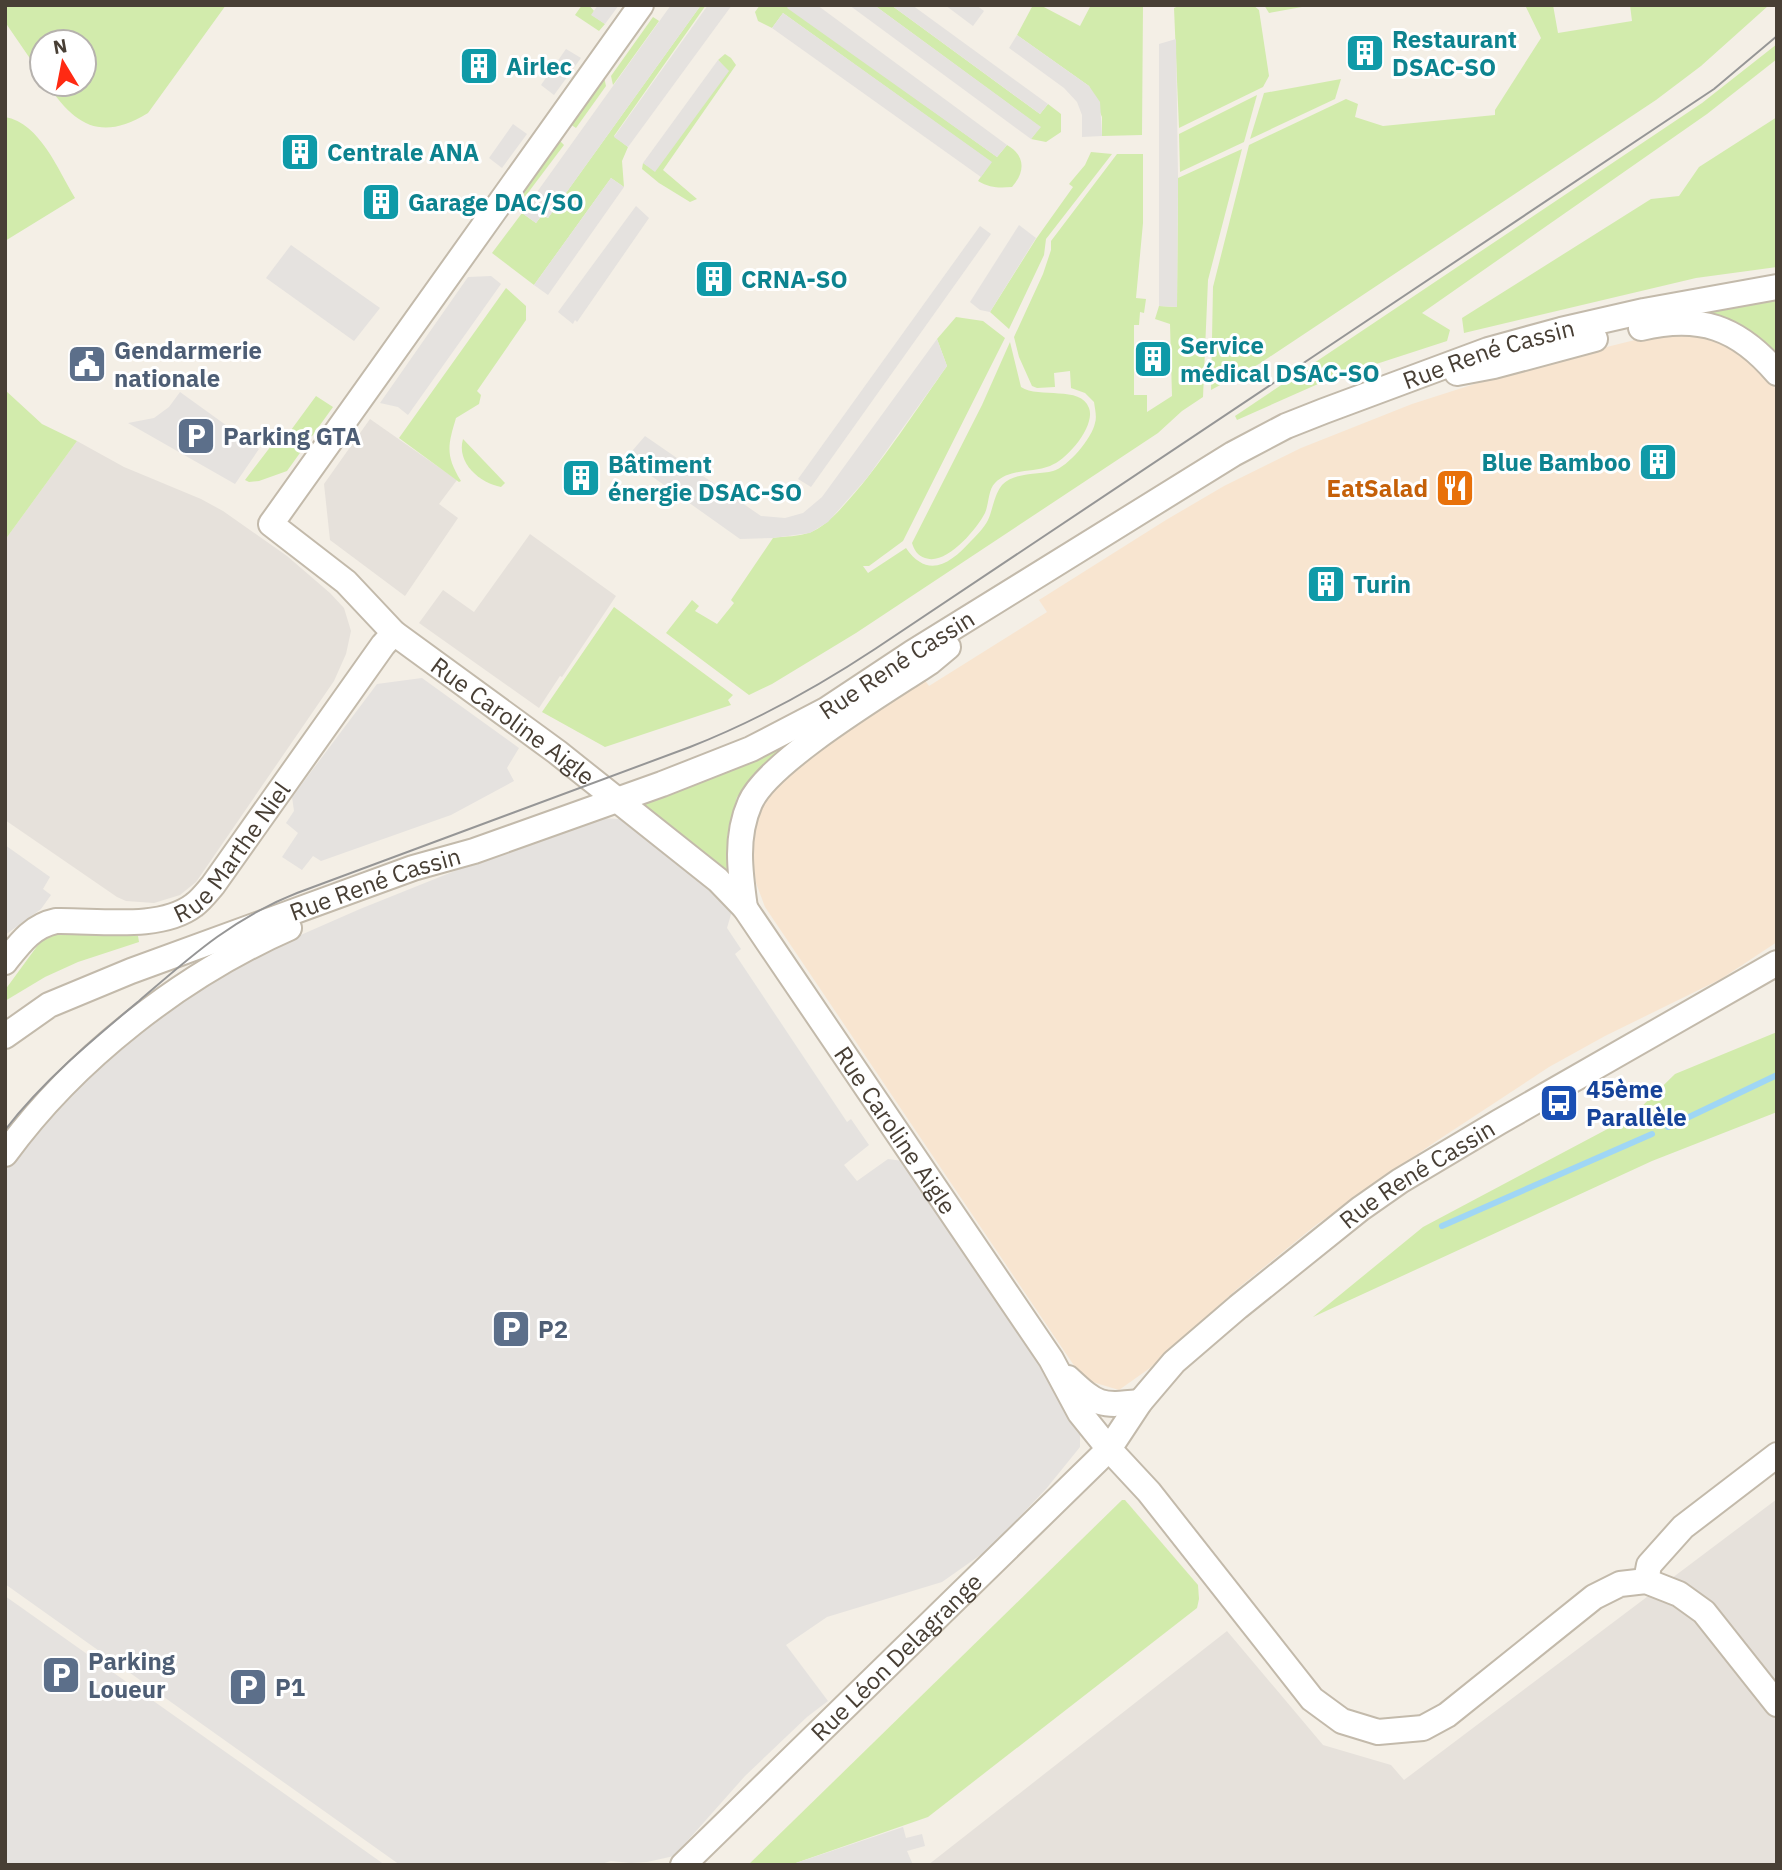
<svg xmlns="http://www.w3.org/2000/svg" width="1782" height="1870" viewBox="0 0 1782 1870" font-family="'IBM Plex Sans',sans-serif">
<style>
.commercial{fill:#f8e5d0}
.industrial{fill:#e6e1db}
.green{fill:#d2ebac}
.parking{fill:#e5e2df}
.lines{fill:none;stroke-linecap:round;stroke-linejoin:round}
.stream{stroke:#9fd6f5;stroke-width:6}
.minor-casing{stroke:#c3baab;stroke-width:28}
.minor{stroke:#fff;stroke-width:24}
.tram{stroke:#969696;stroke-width:2}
.labels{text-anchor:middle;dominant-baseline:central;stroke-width:6;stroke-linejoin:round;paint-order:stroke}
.culture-label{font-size:24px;font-weight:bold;fill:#0d838f;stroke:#fff;text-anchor:start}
.service-label{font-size:24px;font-weight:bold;fill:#4e5e75;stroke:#fff;text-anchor:start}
.street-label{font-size:24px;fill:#483f35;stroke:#fff}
.food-label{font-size:24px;font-weight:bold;fill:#c56008;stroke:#fff;text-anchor:end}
.transit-label{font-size:24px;font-weight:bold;fill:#164399;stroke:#fff;text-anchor:start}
</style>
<rect width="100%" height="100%" fill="#f4efe6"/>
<path class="commercial" d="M1685,332L1716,336L1743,355L1767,377L1777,391V942L1721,979L1605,1036L1549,1067L1432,1144L1316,1225L1237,1289L1150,1368L1119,1390L1089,1381L1075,1367L765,907L756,883L752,857L753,833L758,810L773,781L922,676L929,686L1047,612L1039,600L1166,520L1224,486L1301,448L1412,404L1534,365L1639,339Z"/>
<g class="industrial">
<path d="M370,419L457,480L439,504L458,518L405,596L330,540L324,484Z"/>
<path d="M77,441L124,467L201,499L223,511L287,556L330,593L344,608L351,631L346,654L334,681L205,869L196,882L180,895L154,903L126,901L117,897L5,820V540Z"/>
<path d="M530,534L616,596L562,677L560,676L539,708L419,623L443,590L474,612Z"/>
<path d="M1777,1499V1865H928L1227,1631L1323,1745L1391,1765L1404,1780Z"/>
</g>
<g class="green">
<path d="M5,5H226L148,113C102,141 76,127 47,84H84V42H42V76L5,22Z"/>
<path d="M582,5H589L594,11L592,15L605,24L599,31L575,15Z"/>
<path d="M701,5H706L614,136L628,147L622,161L624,187L611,178L534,285L492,253L522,213L536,223L542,215L548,218Z"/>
<path d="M760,5H789L788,7L997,157L1007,145C1026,156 1025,172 1012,187C999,188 990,188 978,181L991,162L783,13L772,28L758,21L755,12Z"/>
<path d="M874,5H891L1040,114L1048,104L1061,114V132L1046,142L1031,139L1040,127Z"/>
<path d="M1033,5H1040L1080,26L1091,5H1143L1142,135L1102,136V117L1089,86L1017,35Z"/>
<path d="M1181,5H1253L1259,10L1269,76L1263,87L1179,128L1174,8Z"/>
<path d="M1264,5H1313L1269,13Z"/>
<path d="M1525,5H1553L1558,33L1632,21L1630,5L1768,6L1701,66L1656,100L1259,364L1211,390L1213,287L1249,145L1346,99L1358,104L1355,117L1383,126L1495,115V110L1541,38Z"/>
<path d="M653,17L659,21L613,85L611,76Z"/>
<path d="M1777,44V59L1707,114L1422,313L1450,330L1447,341L1327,380L1237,420L1235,416L1702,103Z"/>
<path d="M725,54L731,58L736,65L663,170L697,199L690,202L659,183L642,169L643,163L655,171L728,71L718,60Z"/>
<path d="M604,77L606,86L576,128L570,124Z"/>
<path d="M1341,79L1335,99L1250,139L1264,93Z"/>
<path d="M1257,95L1244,142L1180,172L1179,134Z"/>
<path d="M5,117C40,123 58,170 75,198L5,241Z"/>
<path d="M1777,117V267L1696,278L1464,333L1462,318L1651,199L1679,196L1699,167Z"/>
<path d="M559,140L564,145L524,198L522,193Z"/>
<path d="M1242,149L1208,280L1203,397L1182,411L1158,433L856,633L772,684L749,695L666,633L692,600L699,606L695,611L717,624L734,603L731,600L773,538C785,536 799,537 811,532C847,519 921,402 947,366L937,339L956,317L983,321L1005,338L903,541L869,566H863L868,573L906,548C928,580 951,563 971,541C977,535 984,528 988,520C993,509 994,495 1002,485C1014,472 1038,475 1053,471C1068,467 1092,438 1095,423C1097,417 1095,409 1094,402L1085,393L1071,388L1070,371L1054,373L1055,387L1037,388L1032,386L1019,357L1014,337L1043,274L1051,250V241L1117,154H1143V223L1136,298L1146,299L1144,313L1140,312L1139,325H1134V395H1147V412L1172,396L1170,324L1155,319L1159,306L1177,307L1178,178Z"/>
<path d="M1091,152L1112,154L1046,239L1044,255L1009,329L990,312L1036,239L1073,187L1069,184L1085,165Z"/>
<path d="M506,288L526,306V320L477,391L481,395L479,404L456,418C448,445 445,455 461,481L459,482L399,438Z"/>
<path d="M1777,299V362L1682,315Z"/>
<path d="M1010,342L1021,387C1039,399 1081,385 1089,408C1096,426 1067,460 1050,466C1032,473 1010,468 995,483C988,490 989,504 985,513C976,530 946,566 925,558C918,556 914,550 912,543L982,405Z"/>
<path d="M5,390L42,424L77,441L5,540Z"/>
<path d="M316,396L333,407L287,471L259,481L249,482L245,480L277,438L283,441Z"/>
<path d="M463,439L505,483L501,487C480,483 456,463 463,439Z"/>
<path d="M614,607L733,695L728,700L731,705L605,747L542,712Z"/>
<path d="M795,740L737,797L727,838V875L639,803Z"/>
<path d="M46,934L138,936L139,942L78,962L45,977L5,1001V990Z"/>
<path d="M1777,1032V1112L1652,1161L1313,1317L1423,1227L1632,1116L1675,1074Z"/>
<path d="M1122,1500H1125L1198,1585L1199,1599L1197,1608L928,1817L790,1865H748Z"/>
</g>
<g class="parking">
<path d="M598,5H619L605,24L591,15Z"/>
<path d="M671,5H701L548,218L542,215L536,223L522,213Z"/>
<path d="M708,5H732L628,147L614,137Z"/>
<path d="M789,5H817L1007,145L997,157L787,8Z"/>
<path d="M849,5H874L1041,127L1031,139Z"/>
<path d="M891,5H912L1048,104L1040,114Z"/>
<path d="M945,5H976L984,11L973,26Z"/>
<path d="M783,13L992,162L981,177L772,28Z"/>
<path d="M1017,35L1089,86L1100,102L1102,136L1082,137V115L1077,102L1064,88L1009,48Z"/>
<path d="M1176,39L1178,178L1177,307L1159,306V44Z"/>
<path d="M566,49L581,58L554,95L541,85Z"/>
<path d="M718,60L729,71L655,172L643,163Z"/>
<path d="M513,124L527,134L502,168L489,158Z"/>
<path d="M611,178L624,187L548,295L534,285Z"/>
<path d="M636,206L649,218L577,322L575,320L573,324L558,312Z"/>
<path d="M1019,225L1036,238L990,312L980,310L970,302Z"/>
<path d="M980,226L991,234L811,487L798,479Z"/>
<path d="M291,245L380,308L354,341L266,278Z"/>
<path d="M491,276L501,284L408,415L398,407L380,403L468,277Z"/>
<path d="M937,339L947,366L867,478L828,522L810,533L773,538L740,539L626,458L645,436L761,516L785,518L803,513L822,497Z"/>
<path d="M180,392L259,449L235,484L128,423L154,418L169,407Z"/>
<path d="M422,678L519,748L507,768L514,781L451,815L321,861L313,856L302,870L282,857L298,833L286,823L294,811L292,797L377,684Z"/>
<path d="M600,818L619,819L714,885L732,911L727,928L741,949L735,954L847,1122L851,1119L869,1145L844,1165L857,1181L888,1159L903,1161L1077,1419L1080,1426V1447L1046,1489L989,1549L942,1582L827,1617L786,1645L828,1701L807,1717L745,1776L674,1856L647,1862L631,1863L611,1861L598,1865H400L5,1584V1164L55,1105L152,1022L207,985L287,941L360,909L497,854Z"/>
<path d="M5,845L50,877L43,889L51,895L41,909L5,935Z"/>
<path d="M5,1596L275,1787L385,1865H5Z"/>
<path d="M903,1827L906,1838L922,1834L925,1846L907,1851L913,1865H790Z"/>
</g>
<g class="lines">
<g class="stream">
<path d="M1668,1127L1777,1075"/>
<path d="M1442,1226L1652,1134"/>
</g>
<g class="minor-casing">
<g id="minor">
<path id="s1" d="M641,5L271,524L346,582L394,633L557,752L718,880L745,908L1051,1359L1080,1413L1109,1449L1149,1492L1312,1699L1342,1721L1378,1732L1423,1728L1447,1715L1594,1597L1620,1584L1646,1581L1679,1594L1704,1612L1777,1704"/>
<path d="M1641,328C1699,314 1738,327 1777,373"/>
<path d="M1457,373L1494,366L1595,339"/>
<path d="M745,908C740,872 735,837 750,803C768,761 888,690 930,662L948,647"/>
<path id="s2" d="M5,962C20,943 32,926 56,921C97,920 160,931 194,905C201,900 207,892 213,885L383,645L394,633"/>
<path id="s3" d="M5,1036L49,1005L131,971L413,868L474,851L662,784L751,749L826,710L912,653L1233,454L1286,426L1324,411L1488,350L1561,330L1644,311L1777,287"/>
<path d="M5,1154C74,1059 182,975 289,928"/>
<path d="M1068,1378C1098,1406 1100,1406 1140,1402"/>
<path d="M1646,1581L1649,1565L1683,1527L1777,1455"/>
<path id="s4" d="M683,1865L1109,1449L1140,1402L1174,1362L1238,1307L1360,1209L1400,1181L1499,1122L1777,963"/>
</g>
</g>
<use href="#minor" class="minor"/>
<path class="tram" d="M5,1130C44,1080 91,1041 139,1001C190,957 233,918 297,893L690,747C756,721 816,688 875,649L1714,89L1777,36"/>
</g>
<defs>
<g id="building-square" transform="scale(2.0125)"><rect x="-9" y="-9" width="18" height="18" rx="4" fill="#0f9aa8" stroke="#fff"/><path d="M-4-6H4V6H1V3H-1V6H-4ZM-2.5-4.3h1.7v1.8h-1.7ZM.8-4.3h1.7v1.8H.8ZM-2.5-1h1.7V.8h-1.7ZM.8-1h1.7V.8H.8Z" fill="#fff"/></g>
<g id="civic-square" transform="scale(2.0125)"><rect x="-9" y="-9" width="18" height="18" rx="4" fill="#5c6f8a" stroke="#fff"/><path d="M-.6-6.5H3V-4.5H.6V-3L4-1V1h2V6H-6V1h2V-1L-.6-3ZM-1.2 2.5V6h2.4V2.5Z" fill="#fff"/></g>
<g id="parking-square" transform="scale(2.0125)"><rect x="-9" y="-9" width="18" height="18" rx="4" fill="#5c6f8a" stroke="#fff"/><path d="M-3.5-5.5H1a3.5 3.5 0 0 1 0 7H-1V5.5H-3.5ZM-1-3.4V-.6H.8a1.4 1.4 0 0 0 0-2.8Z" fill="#fff"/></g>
<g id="restaurant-square" transform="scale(2.0125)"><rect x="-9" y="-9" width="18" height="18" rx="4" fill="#e8710a" stroke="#fff"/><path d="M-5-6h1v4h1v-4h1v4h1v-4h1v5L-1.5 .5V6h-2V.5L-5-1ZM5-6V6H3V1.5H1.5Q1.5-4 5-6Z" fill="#fff"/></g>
<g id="bus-square" transform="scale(2.0125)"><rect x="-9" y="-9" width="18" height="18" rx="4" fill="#1a4fb4" stroke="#fff"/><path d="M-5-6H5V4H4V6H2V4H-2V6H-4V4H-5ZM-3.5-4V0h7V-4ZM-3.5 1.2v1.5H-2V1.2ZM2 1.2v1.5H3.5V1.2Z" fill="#fff"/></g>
</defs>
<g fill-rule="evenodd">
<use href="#building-square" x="1365" y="53"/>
<use href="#building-square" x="479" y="66"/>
<use href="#building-square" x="300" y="152"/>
<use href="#building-square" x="381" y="202"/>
<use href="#building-square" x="714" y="279"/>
<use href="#building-square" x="1153" y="359"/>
<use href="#civic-square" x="87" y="364"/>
<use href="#parking-square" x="196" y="436"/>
<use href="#building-square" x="1658" y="462"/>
<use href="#building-square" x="581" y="478"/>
<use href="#restaurant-square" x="1455" y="488"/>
<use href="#building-square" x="1326" y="584"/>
<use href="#bus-square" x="1559" y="1103"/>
<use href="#parking-square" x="511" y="1329"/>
<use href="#parking-square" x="61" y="1675"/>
<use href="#parking-square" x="248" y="1687"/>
</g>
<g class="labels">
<g class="culture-label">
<text x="1392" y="39">Restaurant<tspan x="1392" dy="28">DSAC-SO</tspan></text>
<text x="506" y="66">Airlec</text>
<text x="327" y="152">Centrale ANA</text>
<text x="408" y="202">Garage DAC/SO</text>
<text x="741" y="279">CRNA-SO</text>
<text x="1180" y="345">Service<tspan x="1180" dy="28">médical DSAC-SO</tspan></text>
<text x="1631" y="462" text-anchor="end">Blue Bamboo</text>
<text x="608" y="464">Bâtiment<tspan x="608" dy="28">énergie DSAC-SO</tspan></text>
<text x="1353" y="584">Turin</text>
</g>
<g class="service-label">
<text x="114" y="350">Gendarmerie<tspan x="114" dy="28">nationale</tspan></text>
<text x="223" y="436">Parking GTA</text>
<text x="538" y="1329">P2</text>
<text x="88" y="1661">Parking<tspan x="88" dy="28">Loueur</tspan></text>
<text x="275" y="1687">P1</text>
</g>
<g class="street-label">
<text stroke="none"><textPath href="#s3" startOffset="1642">Rue René Cassin</textPath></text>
<text stroke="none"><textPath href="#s3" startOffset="970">Rue René Cassin</textPath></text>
<text stroke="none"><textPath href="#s1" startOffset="950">Rue Caroline Aigle</textPath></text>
<text stroke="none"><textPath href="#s2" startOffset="273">Rue Marthe Niel</textPath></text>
<text stroke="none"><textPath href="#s3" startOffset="402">Rue René Cassin</textPath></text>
<text stroke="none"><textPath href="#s1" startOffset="1517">Rue Caroline Aigle</textPath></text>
<text stroke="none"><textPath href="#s4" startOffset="1012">Rue René Cassin</textPath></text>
<text stroke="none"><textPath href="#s4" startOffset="298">Rue Léon Delagrange</textPath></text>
</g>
<g class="food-label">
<text x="1428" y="488">EatSalad</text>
</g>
<g class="transit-label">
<text x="1586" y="1089">45ème<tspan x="1586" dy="28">Parallèle</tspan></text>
</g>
</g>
<rect width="1782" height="1870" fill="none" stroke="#483f35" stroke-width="14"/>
<g transform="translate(63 63) rotate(350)"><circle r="33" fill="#ffffff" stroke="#b6b2ae" stroke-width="2"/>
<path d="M0-5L12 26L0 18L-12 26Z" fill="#ff2a13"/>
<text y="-10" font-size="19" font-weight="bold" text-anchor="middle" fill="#483f35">N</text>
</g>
</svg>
